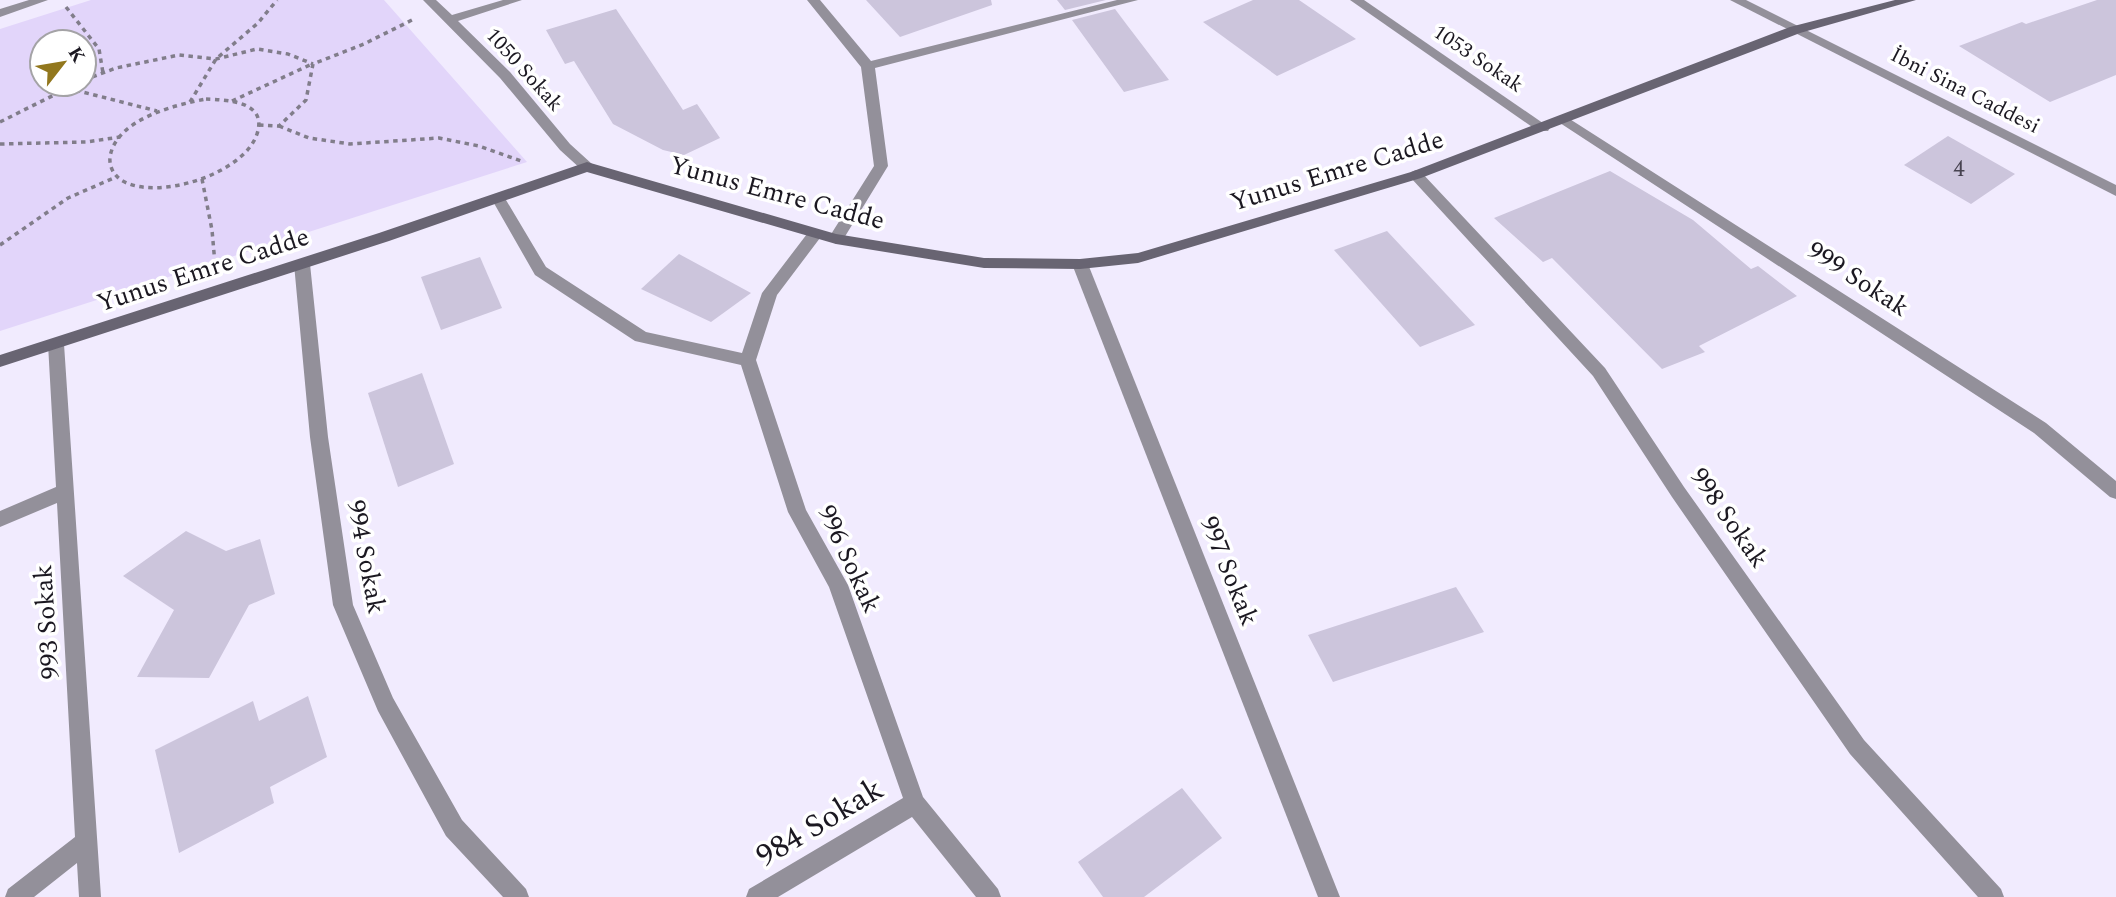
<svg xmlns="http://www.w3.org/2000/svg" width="2116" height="897" viewBox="0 0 2116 897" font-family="Spectral,serif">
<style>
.green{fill:#e2d5fa;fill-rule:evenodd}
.building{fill:#ccc5dc}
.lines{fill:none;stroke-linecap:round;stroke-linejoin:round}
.path{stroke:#817d8a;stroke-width:3.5;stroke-dasharray:4.5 4.5;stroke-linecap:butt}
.street{fill:#93909a;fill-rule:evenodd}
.secondary{fill:#686472;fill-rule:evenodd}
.labels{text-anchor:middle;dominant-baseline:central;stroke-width:7;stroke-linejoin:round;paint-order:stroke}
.far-street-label{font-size:21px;fill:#1b1821;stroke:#fff}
.number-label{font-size:23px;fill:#474350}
.street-label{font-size:26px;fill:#1b1821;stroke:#fff}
.near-street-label{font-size:32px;fill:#1b1821;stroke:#fff}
</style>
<rect width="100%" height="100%" fill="#f1ebfe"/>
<path class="green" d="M91,0H384L527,162L0,331V29ZM42,42H84V84H42Z"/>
<g class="building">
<path d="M866,0H991L992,5L900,37Z"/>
<path d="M1057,0H1106L1065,10Z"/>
<path d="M1253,0H1299L1356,39L1277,76L1203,22Z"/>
<path d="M2097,0H2116V75L2050,102L1959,46L2022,22L2026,24Z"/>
<path d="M616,9L683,110L697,104L720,138L684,155L663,150L613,124L574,61L565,64L546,30Z"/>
<path d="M1115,9L1127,25L1169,80L1124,92L1072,20Z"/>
<path d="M1948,136L2015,174L1971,204L1904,165Z"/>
<path d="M1610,171L1693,220L1751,269L1758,266L1797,296L1699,346L1705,352L1662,369L1552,258L1543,262L1494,218Z"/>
<path d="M1387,231L1475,325L1420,347L1334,250Z"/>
<path d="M679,254L751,293L711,322L641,289Z"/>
<path d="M480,257L502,308L441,330L421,277Z"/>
<path d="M422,373L454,464L398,487L368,393Z"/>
<path d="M186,531L226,551L260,539L275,594L249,605L209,678L137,677L174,610L123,576Z"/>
<path d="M1456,587L1484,632L1333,682L1308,635Z"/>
<path d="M308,696L327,757L270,787L274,803L179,853L155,750L253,701L259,721Z"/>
<path d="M1182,788L1222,838L1144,897H1103L1078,862Z"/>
</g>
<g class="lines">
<g class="path">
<path d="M66,7L99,49L103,73"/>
<path d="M84,80L116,68L179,55L216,59L257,49L288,54L313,64"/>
<path d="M67,88L157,111"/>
<path d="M206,99C227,100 268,101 257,134C244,174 156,202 121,180C114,175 109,167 110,157C116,119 175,105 206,99Z"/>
<path d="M232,101L312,64"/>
<path d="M190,102L216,59L258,23L277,0"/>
<path d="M0,122L76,84"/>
<path d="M259,125L279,126L306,100L313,64L364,44L412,20"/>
<path d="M279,126L309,138L350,144L439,138L479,146L521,161"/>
<path d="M0,144L86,142L120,137"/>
<path d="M202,179L212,230L215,264"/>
<path d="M0,245L68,198L116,177"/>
</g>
<g class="street">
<path d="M29,0H48L0,17V9Z"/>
<path d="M423,0H436L452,15L503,0H522L458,21L510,72L570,144L592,164V170H582L560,150L500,78Z"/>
<path d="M807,0H820L871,61L1117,0H1138L875,68L888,166L841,243L836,244L828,239L874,166L861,67Z"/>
<path d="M1350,0H1364L1550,128L1548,131H1538Z"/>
<path d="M1730,0H1746L2116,185V196Z"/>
<path d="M1565,116L2046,423L2116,481V499L2110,497L2034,433L1560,123V117Z"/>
<path d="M1416,170L1421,172L1605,368L1684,487L1864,740L2001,889L2004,897H1978L1850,754L1672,497L1593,376L1411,178L1409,175L1411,172Z"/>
<path d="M498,193L503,195L546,267L646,332L742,353L762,293L810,230H820L823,234L820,238L777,295L756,360L806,510L848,585L923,797L998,889L1001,897H976L912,817L778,897H746L749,889L903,798L829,587L788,512L741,365L635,341L535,275L491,198Z"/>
<path d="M302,259L310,264L328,437L353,605L393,698L462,820L526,889L529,897H503L446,836L378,711L333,605L310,437L294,264Z"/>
<path d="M1080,259L1088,264L1340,897H1318L1072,264Z"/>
<path d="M56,338L64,344L101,897H79L77,863L34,897H5L8,889L75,837L57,503L0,527V511L56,487L48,344Z"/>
</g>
<path class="secondary" d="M1895,0H1916L1800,33L1421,178L1138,263L1080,269L984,268L836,244L587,172L389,241L0,367V355L379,233L587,162L836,234L984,258L1080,259L1138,253L1411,172L1790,27Z"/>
</g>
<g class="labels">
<g class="far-street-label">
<text transform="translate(1478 59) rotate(34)">1053 Sokak</text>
<text transform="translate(524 70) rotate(48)">1050 Sokak</text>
<text transform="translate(1965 91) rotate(27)">İbni Sina Caddesi</text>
</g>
<g class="number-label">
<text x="1959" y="169">4</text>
</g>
<g class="street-label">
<text transform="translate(1337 171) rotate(-17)">Yunus Emre Cadde</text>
<text transform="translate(777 193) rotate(15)">Yunus Emre Cadde</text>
<text transform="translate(203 270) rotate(-18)">Yunus Emre Cadde</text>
<text transform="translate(1858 279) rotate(33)">999 Sokak</text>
<text transform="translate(1729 518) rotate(55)">998 Sokak</text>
<text transform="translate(366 557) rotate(79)">994 Sokak</text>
<text transform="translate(849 559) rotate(65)">996 Sokak</text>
<text transform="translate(1229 571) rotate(68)">997 Sokak</text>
<text transform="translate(47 622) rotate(-94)">993 Sokak</text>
</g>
<g class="near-street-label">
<text transform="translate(820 823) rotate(-31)">984 Sokak</text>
</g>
</g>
<g transform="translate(63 63) rotate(59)"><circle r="33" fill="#ffffff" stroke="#a4a3a6" stroke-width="2"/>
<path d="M0-5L12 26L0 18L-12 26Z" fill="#92771d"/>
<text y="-10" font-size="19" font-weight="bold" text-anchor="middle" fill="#1b1821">K</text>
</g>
</svg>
